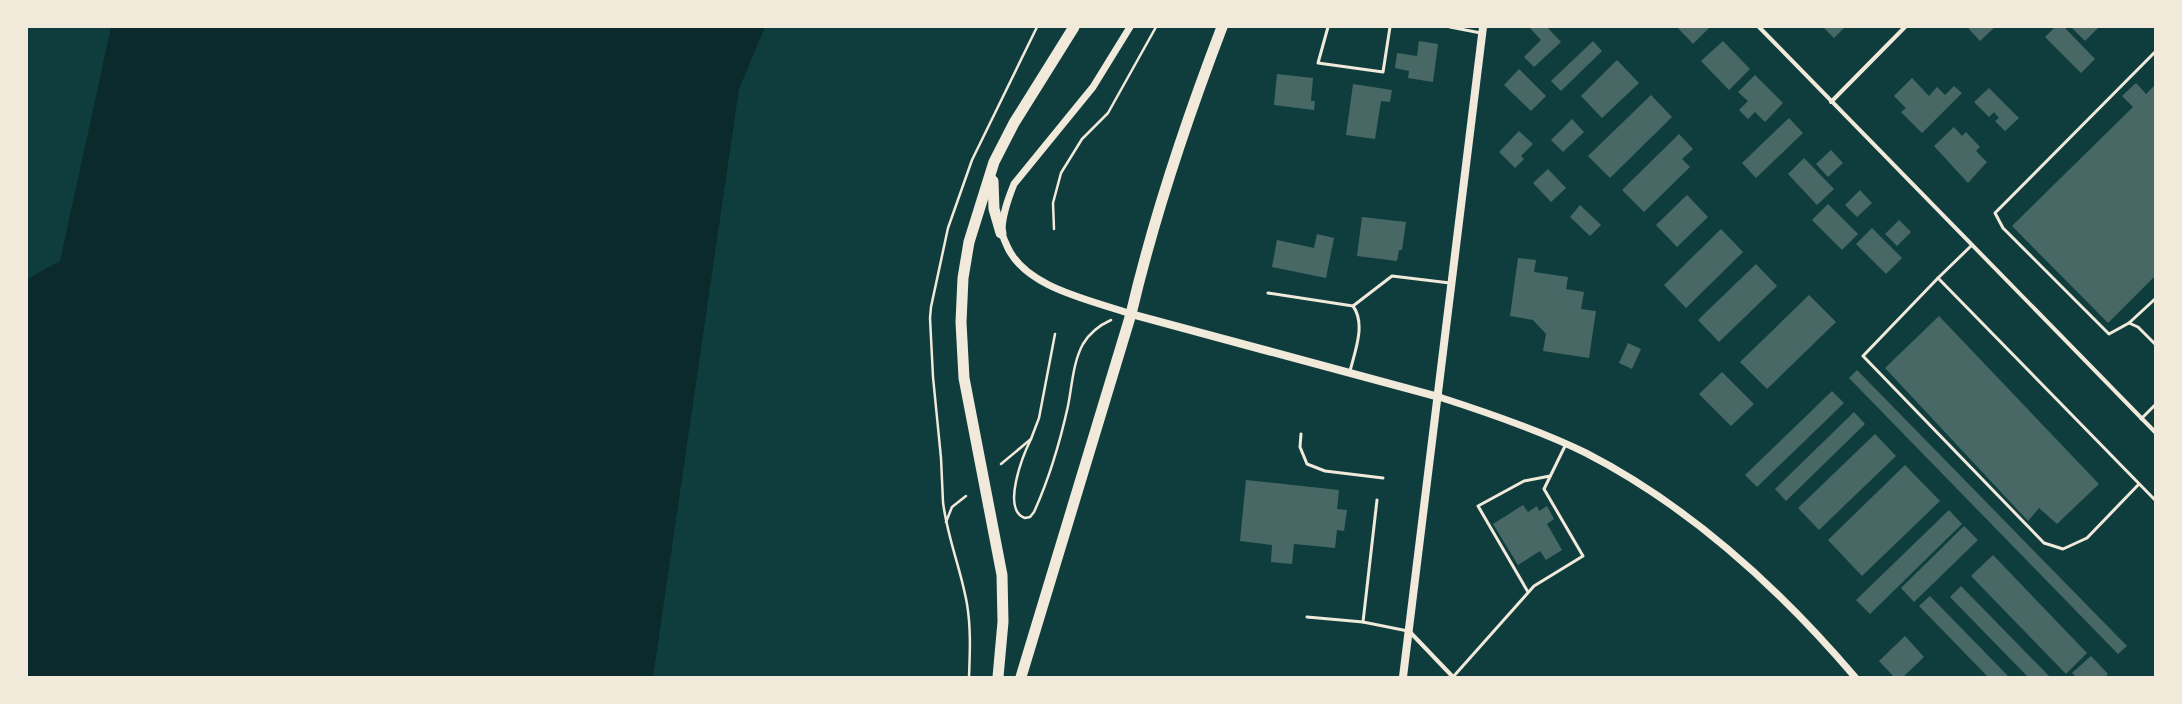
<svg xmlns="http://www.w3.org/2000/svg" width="2182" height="704" viewBox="0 0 2182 704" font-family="'Space Grotesk',sans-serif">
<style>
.water{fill:#0a2a2b}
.building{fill:#486865}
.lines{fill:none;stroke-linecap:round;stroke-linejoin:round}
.path{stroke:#f1e9da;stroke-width:2.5}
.service{stroke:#f1e9da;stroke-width:3}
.minor{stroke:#f1e9da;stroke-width:4}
.tertiary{stroke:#f1e9da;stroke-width:7}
.secondary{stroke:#f1e9da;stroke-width:8}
.trunk{stroke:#f1e9da;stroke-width:11}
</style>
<rect width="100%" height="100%" fill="#0f3d3e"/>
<path class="water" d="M111,27H765L739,89L653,677H27V279L60,261Z"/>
<g class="building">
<path d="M1532,27H1547L1561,42L1534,67L1524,57L1541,40L1530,28Z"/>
<path d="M1677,27H1710L1693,44Z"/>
<path d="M1823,27H1845L1834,38Z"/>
<path d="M1967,27H1995L1980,41Z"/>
<path d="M2055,27H2064L2095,59L2081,73L2045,37Z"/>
<path d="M2071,27H2099L2085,41Z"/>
<path d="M1419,41L1438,44L1433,82L1408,78L1409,71L1395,68L1397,53L1417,56Z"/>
<path d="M1593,41L1602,51L1561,91L1551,81Z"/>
<path d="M1723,41L1750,69L1729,90L1701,61Z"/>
<path d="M1617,60L1639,83L1602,118L1581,96Z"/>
<path d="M1519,69L1546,96L1531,111L1504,85Z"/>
<path d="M1277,74L1313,78L1311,101H1315L1314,110L1274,105Z"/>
<path d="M1755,75L1783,103L1765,122L1755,112L1748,119L1739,110L1748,101L1738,92Z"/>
<path d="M1912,78L1929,96L1937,87L1945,95L1954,86L1962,93L1922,133L1901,112L1906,108L1894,96Z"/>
<path d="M2136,83L2146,94L2155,85V276L2108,323L2012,226L2133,107L2122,96Z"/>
<path d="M1353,84L1392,90L1390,102L1381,101L1375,139L1346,135Z"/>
<path d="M1989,88L2019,118L2005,131L1995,121L1999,118L1994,112L1989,117L1974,102Z"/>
<path d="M1651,95L1672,117L1610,178L1588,156Z"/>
<path d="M1789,118L1803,133L1756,178L1742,163Z"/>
<path d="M1572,119L1584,132L1563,152L1551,140Z"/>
<path d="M1954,127L1962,136L1966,132L1980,147L1976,151L1987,162L1968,183L1934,146Z"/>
<path d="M1519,131L1533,144L1521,156L1524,159L1515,168L1499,152Z"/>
<path d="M1679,134L1693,149L1682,159L1690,167L1644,212L1622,190Z"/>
<path d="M1831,150L1843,163L1828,177L1816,164Z"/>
<path d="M1804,158L1834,189L1817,205L1788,174Z"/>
<path d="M1548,169L1566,188L1551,202L1533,183Z"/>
<path d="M1860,190L1872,203L1857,217L1845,205Z"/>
<path d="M1687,195L1708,217L1677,247L1656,225Z"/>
<path d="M1828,204L1858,234L1842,250L1812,220Z"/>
<path d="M1580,205L1601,225L1590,236L1570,217Z"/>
<path d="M1362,217L1406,222L1402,250H1399L1397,261L1357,256Z"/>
<path d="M1899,220L1911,232L1897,246L1885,234Z"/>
<path d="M1872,228L1902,258L1886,274L1856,244Z"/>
<path d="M1721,229L1743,252L1686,308L1664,285Z"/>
<path d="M1317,234L1334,238L1326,278L1272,267L1277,240L1314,248Z"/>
<path d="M1518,258L1536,260L1534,272L1568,277L1566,289L1584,292L1581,309L1596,311L1589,358L1543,351L1546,334L1533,320L1510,316Z"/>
<path d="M1756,264L1777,286L1719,342L1698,320Z"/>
<path d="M1809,295L1836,322L1767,389L1740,362Z"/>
<path d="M1939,316L2099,484L2057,524L2039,508L2028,521L1885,368Z"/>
<path d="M1628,343L1641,349L1632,369L1619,363Z"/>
<path d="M1857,370L2127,646L2118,654L1849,378Z"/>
<path d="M1722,372L1754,404L1731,426L1699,394Z"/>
<path d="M1832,391L1844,403L1757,487L1745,475Z"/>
<path d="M1854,412L1865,424L1786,501L1775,489Z"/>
<path d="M1875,434L1896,456L1819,530L1798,508Z"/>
<path d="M1905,465L1940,501L1862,576L1828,540Z"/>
<path d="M1246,480L1339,490L1337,509L1347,510L1344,531L1337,530L1335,548L1294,544L1292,564L1271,562L1272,545L1240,541Z"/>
<path d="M1523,505L1528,512L1537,506L1539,511L1547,506L1554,519L1547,524L1562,550L1546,560L1540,551L1518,565L1493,524Z"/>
<path d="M1949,510L1962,524L1870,614L1856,600Z"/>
<path d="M1964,526L1978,540L1914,602L1901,588Z"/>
<path d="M1993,555L2087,653L2066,674L1971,576Z"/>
<path d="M1961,586L2050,677H2028L1950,597Z"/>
<path d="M1930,596L2009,677H1988L1919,606Z"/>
<path d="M1905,636L1924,657L1903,677H1894L1879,661Z"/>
<path d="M2091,656L2108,674L2105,677H2076L2072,673Z"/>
</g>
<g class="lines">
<g class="path">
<path d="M1054,229L1053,203L1061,173L1082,139L1108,113L1156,27"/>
<path d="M1031,439C1023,455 1001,510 1025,518L1030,517L1034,512C1049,479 1060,442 1068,406C1072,386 1073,362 1083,344C1089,334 1100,325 1111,320"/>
<path d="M1001,464L1031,439L1039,418L1055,334"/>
<path d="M946,522L952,507L966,496"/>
<path d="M969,677C970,652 971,628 967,604C961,569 947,537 943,502L941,458L933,377L930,318L931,307L948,228L972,160L1037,27"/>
</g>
<g class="service">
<path d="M1328,27L1318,63L1383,72L1390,27"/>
<path d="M1450,27L1481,33"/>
<path d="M2155,52L1995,213L2003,228L2109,334L2129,323L2138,327L2155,344"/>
<path d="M1938,278L1971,246"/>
<path d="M1268,293L1353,306C1366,324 1355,351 1350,371"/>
<path d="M1353,306L1392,276L1450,283"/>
<path d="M2129,323L2155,299"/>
<path d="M2141,419L2155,405"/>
<path d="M1301,434L1300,447L1307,464L1325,471L1383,478"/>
<path d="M2139,484L2087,538L2063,549L2044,543L1863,356L1938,278L2155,500"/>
<path d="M1377,500L1363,622L1408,631"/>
<path d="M1528,592L1478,506L1524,481L1550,476"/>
<path d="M1307,617L1363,622"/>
<path d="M1453,677L1534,586L1583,556L1544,489L1566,444"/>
</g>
<g class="minor">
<path d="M1759,27L2155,432"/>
<path d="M1831,102L1905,27"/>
<path d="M1409,631L1453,677"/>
</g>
<g class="tertiary">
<path d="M1130,27L1093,87L1014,184C1008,199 1002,215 1002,231C1002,236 1005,241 1007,246C1025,288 1091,300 1131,314"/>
<path d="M1439,397C1489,413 1539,430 1586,453C1691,507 1779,588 1855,677"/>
</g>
<g class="secondary">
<path d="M1131,314L1439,397"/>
<path d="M1403,677L1483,27"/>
</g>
<g class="trunk">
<path d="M993,181L994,209L1001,233"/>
<path d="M998,677L1003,622L1002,575L964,378L961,322L963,278L969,242L994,162L1014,123L1074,27"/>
<path d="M1021,677L1131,314C1154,216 1186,121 1222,27"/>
</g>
</g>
<rect width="2182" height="704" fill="none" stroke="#f1e9da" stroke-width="56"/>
</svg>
